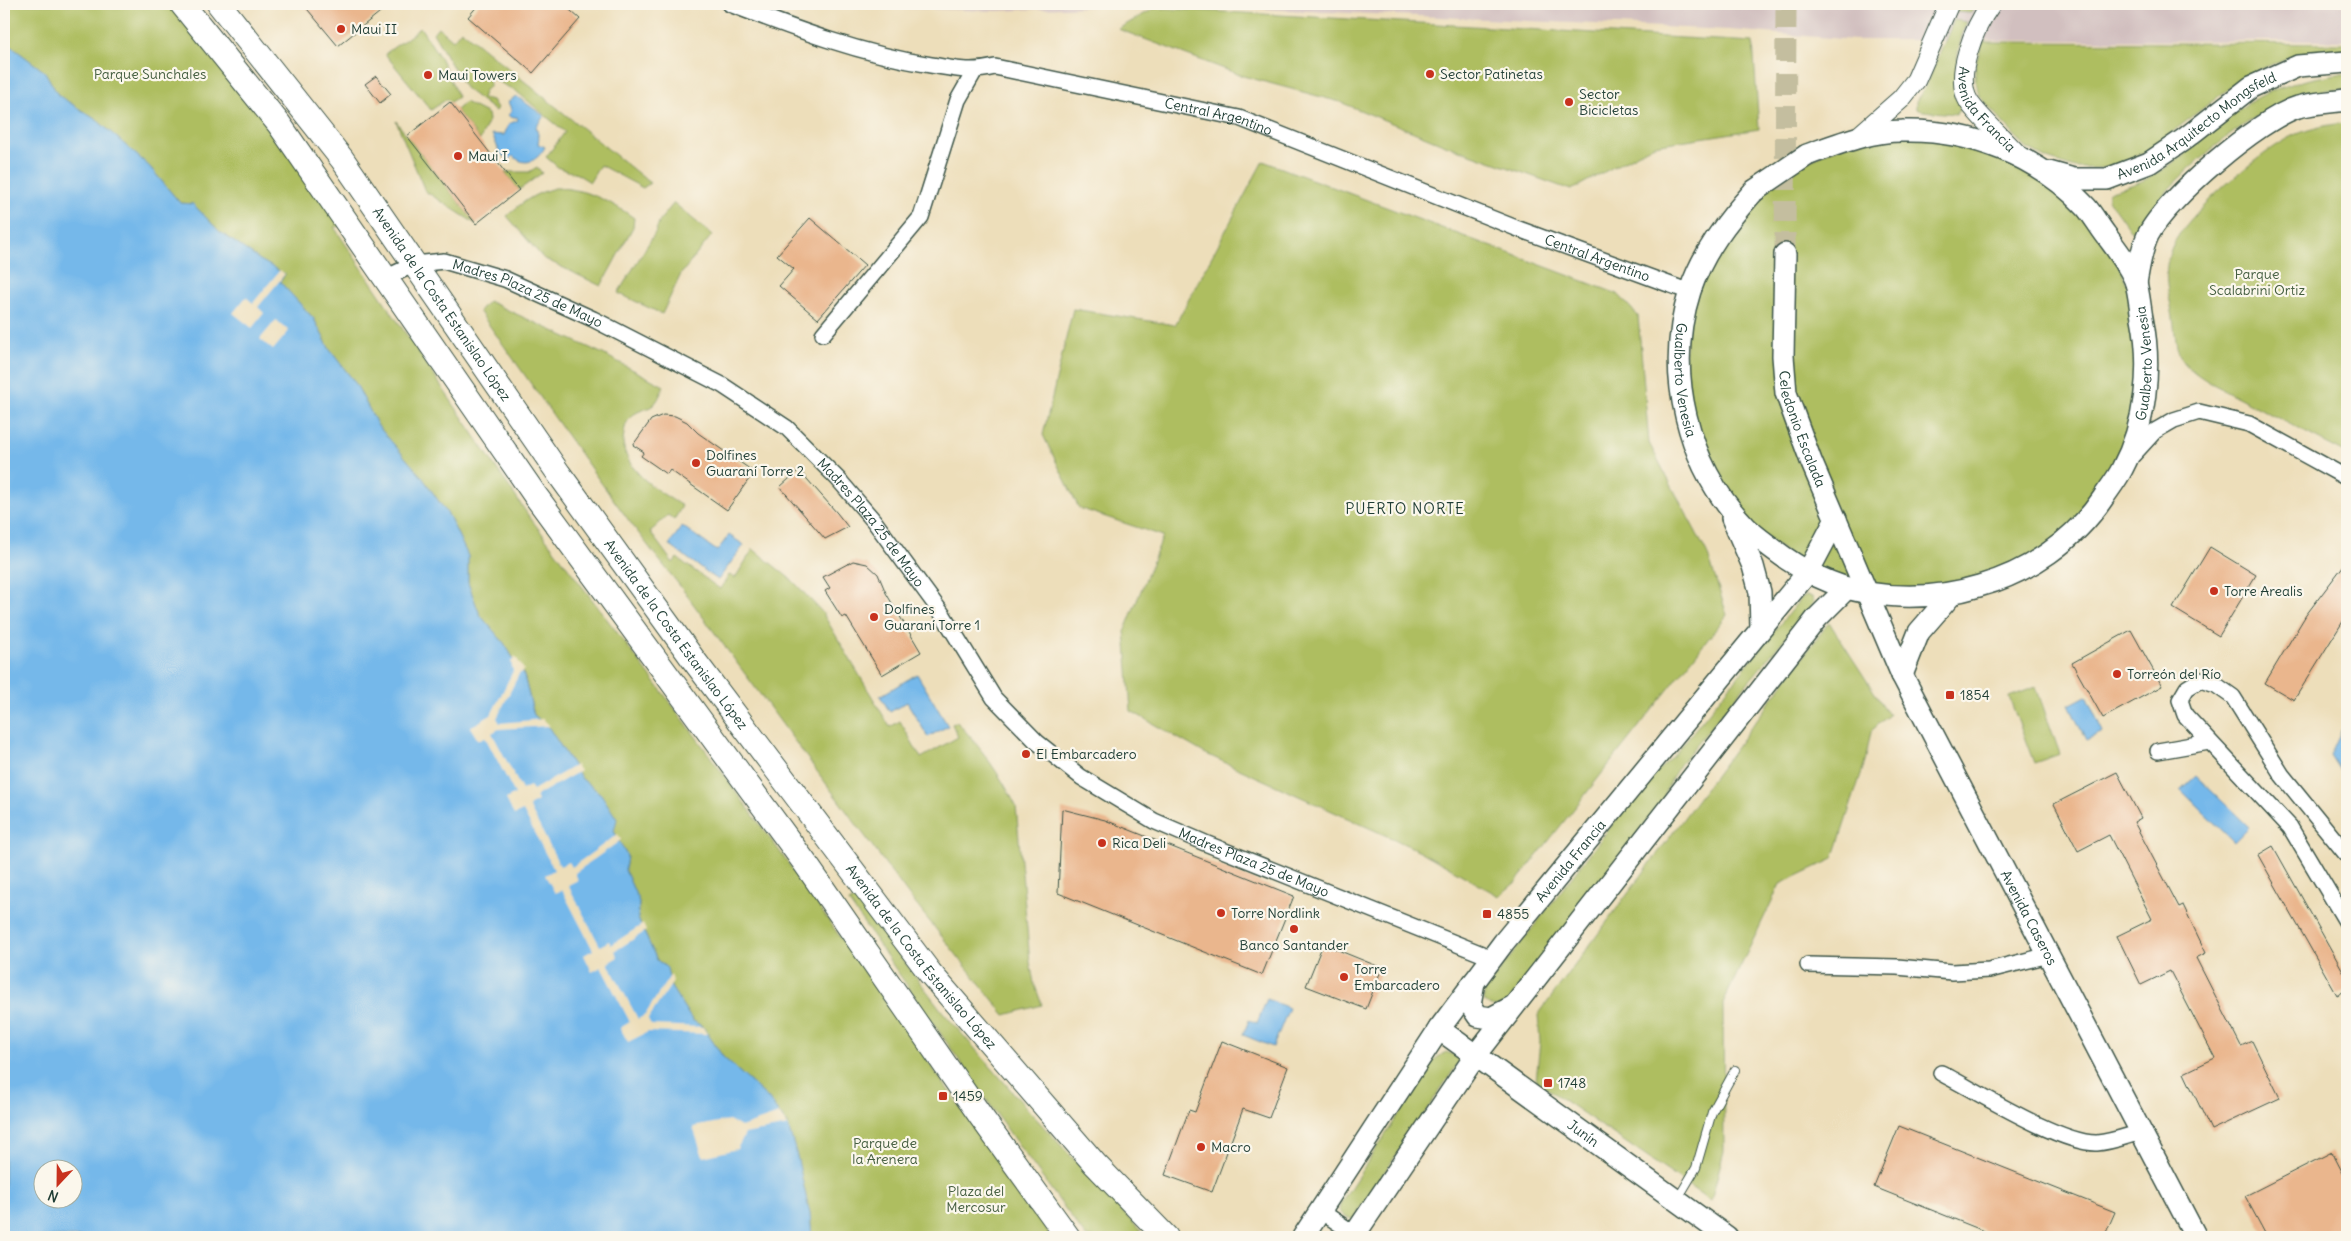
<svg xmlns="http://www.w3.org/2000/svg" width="2351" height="1241" viewBox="0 0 2351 1241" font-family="Delius,sans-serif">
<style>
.industrial{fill:#d1bfbf}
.green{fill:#aebe61;stroke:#667e4a}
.water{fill:#74b8ea;stroke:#4a7a8f;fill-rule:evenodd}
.pier{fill:#eddeba}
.building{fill:#eab68d}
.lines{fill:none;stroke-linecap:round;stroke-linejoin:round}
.secondary-tunnel{stroke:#c4be9f;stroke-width:21;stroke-dasharray:21 11;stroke-linecap:butt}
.service-casing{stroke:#3e5548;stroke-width:10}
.minor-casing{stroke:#3e5548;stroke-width:18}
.tertiary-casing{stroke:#3e5548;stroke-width:21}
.secondary-casing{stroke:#3e5548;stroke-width:24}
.primary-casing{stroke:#3e5548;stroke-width:26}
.service{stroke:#fff;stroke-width:8}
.minor{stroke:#fff;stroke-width:15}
.tertiary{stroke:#fff;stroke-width:19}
.secondary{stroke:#fff;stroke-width:21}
.primary{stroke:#fff;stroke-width:24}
.secondary-bridge-casing{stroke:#3e5548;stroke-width:24;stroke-linecap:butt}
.secondary-bridge{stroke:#fff;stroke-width:21}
.poi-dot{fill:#c8321e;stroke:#fbf7ec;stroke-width:2}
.labels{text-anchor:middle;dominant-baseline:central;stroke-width:4.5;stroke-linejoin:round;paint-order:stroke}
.poi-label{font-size:14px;fill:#1f3d34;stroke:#fbf7ec;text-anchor:start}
.park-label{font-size:14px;fill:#435d3f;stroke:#fbf7ec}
.street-label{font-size:14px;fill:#1f3d34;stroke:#fbf7ec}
.neighbourhood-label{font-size:15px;letter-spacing:1px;fill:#1f3d34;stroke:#fbf7ec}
</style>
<rect width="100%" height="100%" fill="#fbf7ec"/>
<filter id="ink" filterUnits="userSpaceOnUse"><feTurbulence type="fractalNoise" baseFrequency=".02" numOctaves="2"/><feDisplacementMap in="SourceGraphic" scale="10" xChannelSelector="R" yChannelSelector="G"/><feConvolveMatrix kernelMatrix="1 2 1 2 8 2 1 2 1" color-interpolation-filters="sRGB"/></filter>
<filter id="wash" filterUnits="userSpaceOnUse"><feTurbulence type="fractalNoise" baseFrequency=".0096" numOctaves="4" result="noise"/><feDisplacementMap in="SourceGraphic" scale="20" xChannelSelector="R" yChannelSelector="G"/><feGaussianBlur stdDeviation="1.12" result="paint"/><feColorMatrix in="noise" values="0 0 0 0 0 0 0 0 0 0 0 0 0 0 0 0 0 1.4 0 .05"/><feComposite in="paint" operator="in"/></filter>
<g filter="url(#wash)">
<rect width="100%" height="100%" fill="#eddeba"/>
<path class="industrial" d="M876,4H2347V41L1855,40L1729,30L1152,4L996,11L895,8Z"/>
<g class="green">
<path d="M4,4H182L348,225L334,227L528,515L685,722L778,849L1052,1237H812L810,1214L797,1156L788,1126L768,1098L723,1057L703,1027L692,1020L671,987L666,968L657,960L638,919L639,902L625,870L627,856L614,831L601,794L582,779L549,728L534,715L524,675L504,643L480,615L468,583V556L449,516L422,477L378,426L356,384L330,350L314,319L280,282L285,274L260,260L220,232L193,204L180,203L149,166L98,121L58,95L45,72L4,41Z"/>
<path d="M1960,4H1976L1971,13L1956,12Z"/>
<path d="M1155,8L1753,42L1759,129L1654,145L1571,190L1448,146L1340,102L1243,76L1118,29Z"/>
<path d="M1954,20L1967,22C1956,47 1952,82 1961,108L1956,114C1948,113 1921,112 1916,109V101L1926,86Z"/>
<path d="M420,27L441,59L458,97L450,102L447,99L431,110L385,54C397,44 410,38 420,27Z"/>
<path d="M438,27L453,40L461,30L650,183L643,188L600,165L590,182L577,174L559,168L546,157L565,132L516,91L489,77L490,86L485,90L482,98L492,100L497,108L495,111L465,88L433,33Z"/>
<path d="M1983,42L2347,44V51L2294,55L2245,76L2145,153L2106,168H2075L2047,159L2026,148L1979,96L1975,78L1977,59Z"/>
<path d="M2336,74H2347V89C2329,90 2312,90 2295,97C2256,111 2197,158 2169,189C2157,201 2148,216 2139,229L2134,231L2130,230L2108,199V193L2111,191C2131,186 2150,179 2167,167C2199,145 2225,115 2259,97C2283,84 2309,79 2336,74Z"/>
<path d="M465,102L488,114L489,120L480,140L456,110Z"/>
<path d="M396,121L407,136L476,224L425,191Z"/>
<path d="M2347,123V454L2209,382C2175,361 2178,355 2173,318C2169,291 2161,274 2172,247C2186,214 2262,150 2295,135C2311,128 2331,124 2347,123Z"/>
<circle cx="1913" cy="363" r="228"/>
<path d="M1263,161L1618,294L1638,316L1649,443L1708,555L1727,615L1517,881L1499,896L1420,851L1204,753L1131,711L1125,630L1163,536L1079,508L1043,435L1073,309L1175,325Z"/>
<path d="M537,167L542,173L519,190L505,172H529Z"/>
<path d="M555,188C585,188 610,201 634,218L633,227L601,286L543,258L507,216C522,202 535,193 555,188Z"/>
<path d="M674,203L712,235L681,274L662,314L618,293L655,233L660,220Z"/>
<path d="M488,301L601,353L664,386C661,392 658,402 652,406C646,410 638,410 632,416C627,420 625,426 624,433C617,467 658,491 682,506L674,520L668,515L650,532L673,563L677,558L720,589L729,575L735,578L753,549L793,581L822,612L890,727L900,721L921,758L958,737L952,724L957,722C981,747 1001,776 1016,806L1030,962L1034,983L1042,1005L1005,1015L910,897L680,586C608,498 546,403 479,311Z"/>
<path d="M1807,595L1812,597L1814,601L1811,607L1681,763L1670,781L1663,800L1507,1003C1497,1009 1492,1008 1484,1001V991L1645,782L1671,759L1801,598Z"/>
<path d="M1829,622L1889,715L1871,731L1865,762L1833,859L1780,884L1723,1003L1724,1151L1711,1201L1536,1081L1540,1042L1538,1015Z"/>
<path d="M2036,687L2060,754L2034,763L2009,697Z"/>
<path d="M856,898L942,1011L1031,1113L1146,1237H1086L1014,1139L849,902Z"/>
<path d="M1446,1052L1455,1055L1459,1062L1353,1219L1345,1217L1339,1210L1340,1204L1435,1059Z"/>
</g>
<g class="water">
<path d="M4,41L45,72L58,95L98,121L149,166L180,203L193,204L220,232L260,260L285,274L280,282L314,319L330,350L356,384L378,426L422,477L449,516L468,556V583L480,615L504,643L524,676L534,715L549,728L582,779L601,794L617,819L614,831L627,856L625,870L639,902L638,919L657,960L667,968L671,987L692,1020L703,1027L723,1057L768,1098L788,1126L797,1156L810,1214L812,1237H4ZM42,1168H72V1198H42Z"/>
<path d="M516,96L544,116L536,127L539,138L538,144L545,147C538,160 526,168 513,156L509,160L500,153L492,134L504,135L509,124L518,120L517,117L511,118L508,115L512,111L508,102Z"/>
<path d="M682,526L717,551L729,535L744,545L718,580L669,545Z"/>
<path d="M917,674L948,726L928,737L907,702L890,712L880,696Z"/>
<path d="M2086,696L2103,732L2086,740L2069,705Z"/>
<path d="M2342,729L2347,731V763L2342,774L2330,755Z"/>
<path d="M2196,776L2249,827L2234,842L2181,790Z"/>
<path d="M1267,999L1289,1008L1273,1047L1243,1035L1249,1020L1257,1023Z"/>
</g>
<g class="pier">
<path d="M280,270L285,274L258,307L264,313L252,328L233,313L246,297L253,303Z"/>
<path d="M276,320L289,331L273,350L260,339Z"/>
<path d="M515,656L524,670L519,674L497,718L500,723L543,719L550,726L499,729L492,733L522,790L530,786L533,790L576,765L580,771L536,796L538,801L529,806L560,866L569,862L572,867L618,834L621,840L575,873L578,880L568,885L600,946L609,941L611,945L643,924L646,931L615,951L618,957L608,963L638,1019L645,1015L671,974L673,982L648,1019L651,1025L703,1027L707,1034L648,1032L628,1042L620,1028L630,1022L601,967L592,972L584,955L593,950L562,890L555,893L545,875L554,870L523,811L514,815L506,799L515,794L485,737L478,740L470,727L491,715L513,671L511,662Z"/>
<path d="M779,1114L788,1126L745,1134L737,1149L703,1157L693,1127L729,1120L741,1127Z"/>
</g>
<g id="blocks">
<g class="building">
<path d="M303,4H390L338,46Z"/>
<path d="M479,4H563L580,19L533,73L468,17Z"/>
<path d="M376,76L391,94L380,103L365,84Z"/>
<path d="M450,102L519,190L476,224L407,136Z"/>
<path d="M810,218L865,265L818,319L779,286L794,269L777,255Z"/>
<path d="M663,415L675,416L687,422L698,433L754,472L727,510L670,470L667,474L641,456L644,452L633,445L651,420Z"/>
<path d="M799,470L837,513L848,527L825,539L780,487Z"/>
<path d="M2210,547L2256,575L2219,636L2173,608Z"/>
<path d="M853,561L867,564L878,574L886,593L921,652L882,675L846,616L842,618L825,591L830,588L823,577Z"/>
<path d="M2347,561V615L2294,700L2265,683L2306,615Z"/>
<path d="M2131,630L2162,686L2103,718L2072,663Z"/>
<path d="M2117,772L2141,818L2134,822L2179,907L2183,905L2206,953L2196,958L2241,1046L2252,1041L2280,1098L2211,1130L2184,1073L2215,1058L2170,971L2141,985L2117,936L2152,919L2109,835L2078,851L2054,804Z"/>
<path d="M1062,809L1105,820L1294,896L1262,975L1058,893Z"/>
<path d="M2273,846L2347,978V990L2337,995L2258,855Z"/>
<path d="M1323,944L1382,968L1366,1009L1306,986Z"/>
<path d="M1222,1041L1288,1067L1269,1118L1243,1109L1212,1192L1165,1175L1189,1110L1195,1112Z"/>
<path d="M1899,1126L2115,1212L2104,1237H1999L1874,1187Z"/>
<path d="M2332,1152L2347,1181V1237H2267L2245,1196Z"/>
</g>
</g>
</g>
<g filter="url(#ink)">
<use href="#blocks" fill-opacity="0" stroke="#3e5548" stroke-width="1"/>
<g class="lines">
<path class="secondary-tunnel" d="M1785,254L1786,4"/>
<g class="service-casing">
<path id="service" d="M1677,1200L1696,1168L1712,1112L1735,1070"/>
</g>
<g class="minor-casing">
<g id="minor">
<path id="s1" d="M730,4C795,29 861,54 931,65C957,69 969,73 995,67L1239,118L1516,228L1690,292"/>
<path id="s2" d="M385,278L415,264L444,261L505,279L593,319L722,385L787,428L838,479L874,521L943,615L994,698L1037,742L1081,777L1154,821L1205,843L1492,958"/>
<path d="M823,334L921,217L958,100L974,72"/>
<path d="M2133,455L2155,431L2174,420L2199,412L2249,424L2347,478"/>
<path d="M2158,751L2209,742"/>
<path d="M2347,855L2282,775L2233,697L2216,685L2200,680L2187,688L2180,700L2185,715L2290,827L2347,923"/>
<path d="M1808,965L1897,967L1952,972L1989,970L2049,955"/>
<path d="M1941,1073C1976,1091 2060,1144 2097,1143C2111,1142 2127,1136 2141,1132"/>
<path d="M1319,1210L1359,1237"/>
</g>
</g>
<g class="tertiary-casing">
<g id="tertiary">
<path id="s3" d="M1991,4C1975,26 1953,76 1969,102C1979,117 2006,141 2019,156"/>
<path d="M1859,136L1901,99L1916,80L1949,4"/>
</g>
</g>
<g class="secondary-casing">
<g id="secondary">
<path id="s4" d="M2049,172L2074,179H2107L2149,163L2183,140L2251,87L2298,66L2347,62"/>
<path id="s5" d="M1754,191C1727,221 1703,252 1690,291C1664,372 1687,466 1746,527C1754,535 1764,542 1773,549C1800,570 1834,587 1868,593C1906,599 1943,597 1979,586C2029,572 2074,541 2103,498C2109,489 2117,479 2122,469C2146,424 2152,367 2142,318C2140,307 2139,294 2136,283C2130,266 2117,250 2106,235C2099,226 2093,215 2086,207C2038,156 1971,129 1902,131C1869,131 1838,144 1807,155"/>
<path id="s6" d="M1785,254L1783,356L1786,393L1811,461L1902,675L2196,1237"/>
<path d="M2136,283C2139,266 2141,250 2148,235C2167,198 2259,119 2298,107C2313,103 2331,102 2347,100"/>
<path d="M1732,518L1753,566L1760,592L1761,627"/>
<path d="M1902,675L1919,632L1952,594"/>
<path d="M1474,982L1470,1004L1478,1016L1491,1018L1512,1007"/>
<path id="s7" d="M1439,1029L1727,1237"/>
<path id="s8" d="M1303,1237L1439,1029L1504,942L1808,572L1836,519"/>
<path d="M1353,1237L1476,1055L1817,618L1847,588"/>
</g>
</g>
<g class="primary-casing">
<g id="primary">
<path d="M182,4L279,124L535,495L805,863L982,1118L1068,1237"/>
<path id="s9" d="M219,4L342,159L559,474L693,659L930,973L1095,1164L1166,1237"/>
</g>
</g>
<use href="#service" class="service"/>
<use href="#minor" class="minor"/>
<use href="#tertiary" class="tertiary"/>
<use href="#secondary" class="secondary"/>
<use href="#primary" class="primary"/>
<g class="secondary-bridge-casing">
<path id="secondary-bridge" d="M1754,191L1807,155"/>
</g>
<use href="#secondary-bridge" class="secondary-bridge"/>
</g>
</g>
<g class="poi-dot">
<circle cx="341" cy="29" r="5"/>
<circle cx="1430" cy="74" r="5"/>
<circle cx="428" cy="75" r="5"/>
<circle cx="1569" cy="102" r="5"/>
<circle cx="458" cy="156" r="5"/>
<circle cx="696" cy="463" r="5"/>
<circle cx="2214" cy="591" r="5"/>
<circle cx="874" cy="617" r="5"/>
<circle cx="2117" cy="674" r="5"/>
<rect x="1945" y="690" width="10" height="10" rx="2.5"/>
<circle cx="1026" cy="754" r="5"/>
<circle cx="1102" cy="843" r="5"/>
<circle cx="1221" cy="913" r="5"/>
<rect x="1482" y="909" width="10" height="10" rx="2.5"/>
<circle cx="1294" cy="929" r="5"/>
<circle cx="1344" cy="977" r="5"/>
<rect x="1543" y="1078" width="10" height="10" rx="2.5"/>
<rect x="938" y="1091" width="10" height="10" rx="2.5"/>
<circle cx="1201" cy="1147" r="5"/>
</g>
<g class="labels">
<g class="poi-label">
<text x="351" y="29">Maui II</text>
<text x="1440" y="74">Sector Patinetas</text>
<text x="438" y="75">Maui Towers</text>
<text x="1579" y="94">Sector<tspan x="1579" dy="16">Bicicletas</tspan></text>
<text x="468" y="156">Maui I</text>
<text x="706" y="455">Dolfines<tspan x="706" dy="16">Guaraní Torre 2</tspan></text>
<text x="2224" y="591">Torre Arealis</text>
<text x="884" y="609">Dolfines<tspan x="884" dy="16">Guaraní Torre 1</tspan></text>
<text x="2127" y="674">Torreón del Río</text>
<text x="1960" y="695">1854</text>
<text x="1036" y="754">El Embarcadero</text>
<text x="1112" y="843">Rica Deli</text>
<text x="1231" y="913">Torre Nordlink</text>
<text x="1497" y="914">4855</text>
<text x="1294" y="945" text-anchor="middle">Banco Santander</text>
<text x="1354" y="969">Torre<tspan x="1354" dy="16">Embarcadero</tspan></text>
<text x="1558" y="1083">1748</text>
<text x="953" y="1096">1459</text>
<text x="1211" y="1147">Macro</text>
</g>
<g class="park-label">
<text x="150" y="74">Parque Sunchales</text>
<text x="2257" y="274">Parque<tspan x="2257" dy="16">Scalabrini Ortiz</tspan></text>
<text x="885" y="1143">Parque de<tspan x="885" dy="16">la Arenera</tspan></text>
<text x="976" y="1191">Plaza del<tspan x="976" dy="16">Mercosur</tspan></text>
</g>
<g class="street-label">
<text stroke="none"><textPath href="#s3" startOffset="119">Avenida Francia</textPath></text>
<text stroke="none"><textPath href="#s1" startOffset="504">Central Argentino</textPath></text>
<text stroke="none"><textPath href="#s4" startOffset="164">Avenida Arquitecto Mongsfeld</textPath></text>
<text stroke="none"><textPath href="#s1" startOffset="909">Central Argentino</textPath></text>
<text stroke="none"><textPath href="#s2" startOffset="152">Madres Plaza 25 de Mayo</textPath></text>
<text stroke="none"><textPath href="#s9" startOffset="374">Avenida de la Costa Estanislao López</textPath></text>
<text stroke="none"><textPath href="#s5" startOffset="926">Gualberto Venesia</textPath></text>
<text stroke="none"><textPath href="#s5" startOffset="210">Gualberto Venesia</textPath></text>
<text stroke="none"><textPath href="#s6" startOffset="178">Celedonio Escalada</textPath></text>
<text stroke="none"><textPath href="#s2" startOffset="572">Madres Plaza 25 de Mayo</textPath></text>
<text stroke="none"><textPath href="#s9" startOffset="779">Avenida de la Costa Estanislao López</textPath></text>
<text stroke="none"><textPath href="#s8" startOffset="462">Avenida Francia</textPath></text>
<text stroke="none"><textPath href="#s2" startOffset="1098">Madres Plaza 25 de Mayo</textPath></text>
<text stroke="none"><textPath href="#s6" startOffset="718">Avenida Caseros</textPath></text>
<text stroke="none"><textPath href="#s9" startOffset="1184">Avenida de la Costa Estanislao López</textPath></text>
<text stroke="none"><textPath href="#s7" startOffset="178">Junín</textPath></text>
</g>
<g class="neighbourhood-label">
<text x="1405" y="508">PUERTO NORTE</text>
</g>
</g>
<rect width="2351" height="1241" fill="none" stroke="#fbf7ec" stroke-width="20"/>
<g transform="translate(58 1184) rotate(202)"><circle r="24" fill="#fbf7ec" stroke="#a3ada2"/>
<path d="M0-4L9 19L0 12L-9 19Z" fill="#c8321e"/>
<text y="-8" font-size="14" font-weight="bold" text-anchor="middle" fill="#1f3d34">N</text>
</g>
</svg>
